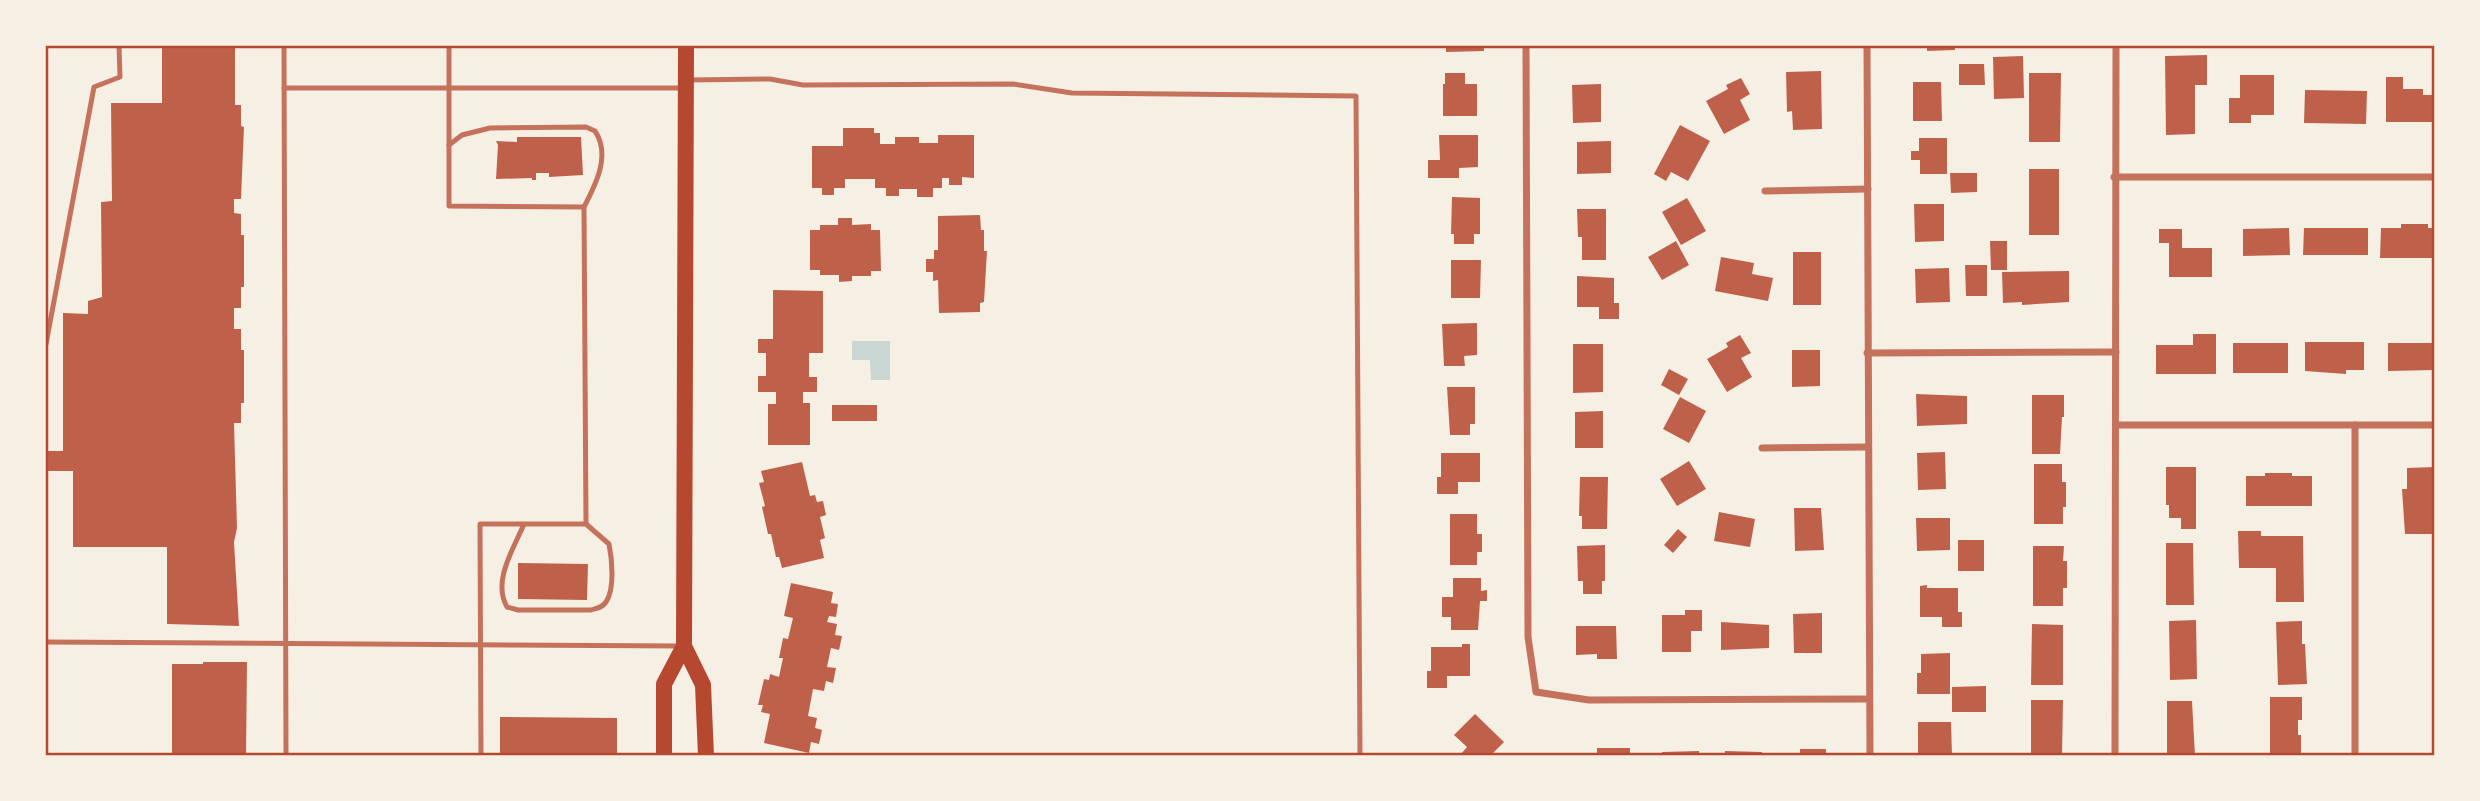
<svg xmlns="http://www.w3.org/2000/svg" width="2480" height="801" viewBox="0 0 2480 801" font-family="Quicksand,sans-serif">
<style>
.water{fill:#c9d6d2}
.building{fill:#bf614a}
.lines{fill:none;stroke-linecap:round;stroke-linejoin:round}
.service{stroke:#c5725c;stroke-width:5}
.minor{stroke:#c5725c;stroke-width:7}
.primary{stroke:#b5482f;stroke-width:16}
.neatline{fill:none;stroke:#b5482f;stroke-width:2.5}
</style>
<rect width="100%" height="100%" fill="#f6efe4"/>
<path class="water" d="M852,341H890V380H871L870,360H852Z"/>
<g class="building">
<path d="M162,46H235V105H241V126L244,127L241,199H234V213L241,214V235H244V287H241V308H234V329H241V350H244V403H241V423H234L237,528L234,542L239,626L167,624V547H73V471H46V451H63V313L88,314V301L102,297L101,202L112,201L111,103H162Z"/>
<path d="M1446,46H1484V51L1446,52Z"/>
<path d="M1927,46H1955V50L1927,51Z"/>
<path d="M2207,55V85H2195V134L2166,135L2165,56Z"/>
<path d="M2023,56L2024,98L1994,99L1993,57Z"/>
<path d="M1959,64H1984L1985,85H1959Z"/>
<path d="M1821,71L1822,129L1793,130L1792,111L1787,112L1786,72Z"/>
<path d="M1445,73H1465V84H1477V116H1443V84H1445Z"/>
<path d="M2029,73H2061L2060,142H2029Z"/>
<path d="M2240,75H2274V115H2251V123H2229V98H2240Z"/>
<path d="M2386,77H2403V89H2423V95H2434V122H2386Z"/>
<path d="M1741,78L1750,94L1740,100L1750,120L1724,134L1706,101L1728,89L1726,85Z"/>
<path d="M1913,82H1941L1942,121H1913Z"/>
<path d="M1601,84V122L1573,123L1572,85Z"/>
<path d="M2305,90L2367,91L2366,124L2304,123Z"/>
<path d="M1680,125L1710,141L1688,181L1671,172L1666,181L1654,174Z"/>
<path d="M843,128H874V133H880V144H895V137H919V143H938V135H974V178L962,177V185H949V178H942V188H933V197H917V189H899V196H886V188H875V179H845V188H834V195H822V188H812V146H843Z"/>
<path d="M1439,135H1478V167L1459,168V178H1428V160H1440Z"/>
<path d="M517,137H581L583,175L549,177V173H536V180H532V178L496,179L498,145L496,141L517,142Z"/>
<path d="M1919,138H1947V174H1920V160H1911V151H1919Z"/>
<path d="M1611,141V173L1577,174V142Z"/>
<rect x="2029" y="169" width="30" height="66"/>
<path d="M1950,173H1977V192L1951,193Z"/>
<path d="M1452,197L1480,198V234H1474V244H1454V234H1451Z"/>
<path d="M1687,198L1706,231L1681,245L1662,212Z"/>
<path d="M1914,204H1944V241L1915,242Z"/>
<path d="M1577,209H1606V260H1582V237H1578Z"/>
<path d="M980,215L981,230H984V251H987L984,302L980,303V312L939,313L938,280L933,281V272H926V259H934V250H938V216Z"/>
<path d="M838,218H852V225L871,224V230H880L881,271H871V276H852V281L839,282V275H820V270H810V230H820V225H838Z"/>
<path d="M2401,224H2428V228H2434V258H2380L2381,228H2401Z"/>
<path d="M2289,228L2290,255L2243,256V229Z"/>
<path d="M2304,228H2368V255H2303Z"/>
<path d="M2159,229H2182V248H2212V277H2169V243H2159Z"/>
<path d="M1676,241L1689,265L1662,280L1648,257Z"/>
<path d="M1990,241H2007V270H1991Z"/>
<rect x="1793" y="252" width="28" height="53"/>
<path d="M1721,257L1754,263L1752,274L1773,278L1768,301L1715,291Z"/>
<path d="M1451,260H1481L1480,298H1451Z"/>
<path d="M1965,265H1987V296H1966Z"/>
<path d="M1949,268L1950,302L1916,303L1915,269Z"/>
<path d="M2069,271V302L2022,305V302L2003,303L2002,272Z"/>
<path d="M1577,276L1614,278V303H1619V319H1599V307H1577Z"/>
<path d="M773,290L823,291V353H809V377H817V392H803V403H810V445H768V404H776V392H758V376H766V353H758V339H773Z"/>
<path d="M1477,323V355L1464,356L1465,366H1444L1442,324Z"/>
<path d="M2193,334H2216V374H2156V345H2193Z"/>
<path d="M1740,335L1751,353L1741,358L1752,377L1727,392L1707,359L1728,347L1726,343Z"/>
<path d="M2305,342H2364V370H2346V374L2305,371Z"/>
<rect x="2233" y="343" width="55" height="30"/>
<path d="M2388,343H2434V370L2388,371Z"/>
<path d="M1573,344H1603V392L1573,393Z"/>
<path d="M1792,350H1820V386L1792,387Z"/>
<path d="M1669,369L1688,379L1679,395L1661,385Z"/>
<path d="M1447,387H1475V424H1470V435H1450Z"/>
<path d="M1916,394L1967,396V424L1917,426Z"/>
<path d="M2032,395H2064V417H2062L2060,454H2032Z"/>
<path d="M1680,397L1706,411L1689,443L1663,429Z"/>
<rect x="832" y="405" width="45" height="16"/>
<path d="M1603,411V448H1575V412Z"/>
<path d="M1945,452L1946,489L1918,490L1917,453Z"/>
<path d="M1441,453H1480V482H1458V494H1437V477H1441Z"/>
<path d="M1689,461L1706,489L1677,506L1660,479Z"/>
<path d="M802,462L810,496L815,495L817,502L823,501L826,515L820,517L825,538L820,540L824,558L782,568L779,557H776L771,534H768L762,507L765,506L759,483L764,482L761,471Z"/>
<path d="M2034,464H2062V482H2066V507H2063V524H2034Z"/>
<path d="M2166,467H2196V529H2181V518H2169V505H2166Z"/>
<path d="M2434,467V534H2405L2402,489H2407V468Z"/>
<path d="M2265,473H2292V476H2312V506H2246V476H2265Z"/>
<path d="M1580,477H1608L1607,529H1582V516H1579Z"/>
<path d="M1794,508H1821L1824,550L1795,551Z"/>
<path d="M1719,512L1755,519L1750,547L1714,541Z"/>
<path d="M1450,514H1477V534H1482V552H1477V565H1450Z"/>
<path d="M1916,518H1950V550L1917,551Z"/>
<path d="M1678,529L1687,537L1673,553L1664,545Z"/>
<path d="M2238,531H2261V536H2303L2304,602H2276V568H2239Z"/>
<rect x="1958" y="540" width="26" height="31"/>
<path d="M2166,543H2193L2194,605H2166Z"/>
<path d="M1605,545V581H1602V594H1583V581H1578L1577,546Z"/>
<path d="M2033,546H2064L2063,561H2067V588H2063V606H2033Z"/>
<path d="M518,563L588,564L587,600L518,599Z"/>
<path d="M1453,578H1481V591L1487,590V601H1480L1478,630H1451V617H1442V597H1453Z"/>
<path d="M791,583L833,592L831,603L838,604L836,617L829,616L827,622L837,624L835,635L842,636L839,650L831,648L827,667L836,668L833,683L826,681L824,691L813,689L808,716L817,718L815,728L822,730L819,744L811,742L809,753L764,743L770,714L761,712L763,705H758L764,679L769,680L770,674L779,677L783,658H779L783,638L788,639L793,618L784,616Z"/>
<path d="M1927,585V588H1958V612H1962V627H1942V617H1920V586Z"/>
<path d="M1685,610H1702V631H1691V652H1662V615H1685Z"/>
<path d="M1822,613V653H1794L1793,614Z"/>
<path d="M2196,620L2197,679L2170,680L2169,621Z"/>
<path d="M2302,621V644H2305L2307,684L2278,685L2276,622Z"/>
<path d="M1721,622L1769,625V648L1721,650Z"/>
<path d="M2032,624L2063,625V685H2031Z"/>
<path d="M1576,626H1616L1617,659H1597V654L1576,655Z"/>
<path d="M1462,644H1470V676H1447V688H1427V671H1431V647H1462Z"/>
<path d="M1950,653V694H1917V673H1921V654Z"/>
<path d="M203,662H247L246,756H172V664H203Z"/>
<path d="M1986,686V712H1952V687Z"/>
<path d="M2270,697H2302V720H2298V735H2301V754L2298,756H2270Z"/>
<path d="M2031,700H2063L2062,756H2031Z"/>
<path d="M2167,701H2192L2195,756H2167Z"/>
<path d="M1475,714L1504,742L1490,756L1461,754L1467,747L1454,735Z"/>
<path d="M500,717L617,718V756H500Z"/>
<path d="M1918,722H1951L1952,756H1918Z"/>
<rect x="1597" y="748" width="33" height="8"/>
<rect x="1800" y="749" width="26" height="7"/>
<path d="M1699,751V756H1662V752Z"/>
<path d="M1725,751L1762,752V756H1725Z"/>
</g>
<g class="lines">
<g class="service">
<path d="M284,46L286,756"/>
<path d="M449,46V206L584,207"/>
<path d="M689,80L770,79L803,85L1013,84L1072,93L1356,96L1360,756"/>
<path d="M284,88H683"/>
<path d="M449,145L462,135L490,128L586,127L595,131C611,155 596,184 584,207L586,524"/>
<path d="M46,344L94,87L120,77L119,46"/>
<path d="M46,642L681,646"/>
<path d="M481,756L480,524H586L609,544C612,559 615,589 606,602C602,608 597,608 591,610H518L507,607C492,581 514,548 524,524"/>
</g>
<g class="minor">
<path d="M1526,46L1528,637L1536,692L1589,700L1869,699"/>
<path d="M1867,46L1870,756"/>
<path d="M2114,177H2434"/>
<path d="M1765,191L1868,189"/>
<path d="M1867,353L2116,352"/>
<path d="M2116,425H2434"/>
<path d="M1762,448L1868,447"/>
<path d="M2115,756L2116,46"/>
<path d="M2355,756V425"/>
</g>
<g class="primary">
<path d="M686,46L684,646L703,685L706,756"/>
<path d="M664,756V684L684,646"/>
</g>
</g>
<rect width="2480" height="801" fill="none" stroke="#f6efe4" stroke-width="94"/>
<rect x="47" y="47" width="2386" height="707" class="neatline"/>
</svg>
